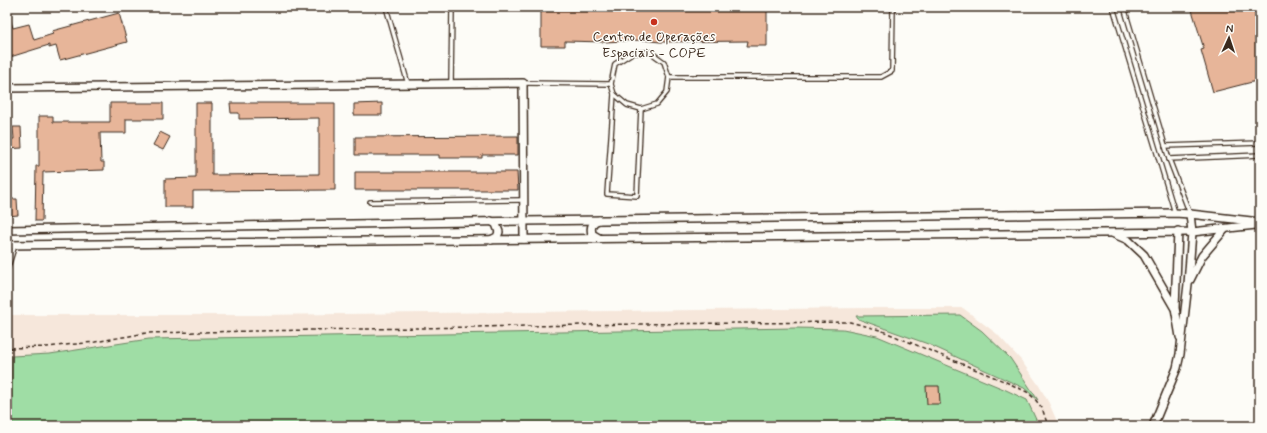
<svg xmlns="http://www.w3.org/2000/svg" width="1267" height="433" viewBox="0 0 1267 433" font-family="Mynerve,sans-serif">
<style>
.built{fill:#f6e7db}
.green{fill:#9fdda5;stroke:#6d8462}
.building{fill:#e7b599;stroke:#3b2a1e}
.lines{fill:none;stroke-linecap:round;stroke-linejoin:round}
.lane-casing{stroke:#3b2a1e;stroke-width:6}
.street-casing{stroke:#3b2a1e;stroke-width:10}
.path{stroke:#3b2a1e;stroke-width:1.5;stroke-dasharray:4 3;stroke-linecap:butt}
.lane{stroke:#fdfcf7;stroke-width:3.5}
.street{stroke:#fdfcf7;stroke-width:7}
.poi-dot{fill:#c8321e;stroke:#fdfcf7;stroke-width:1.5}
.labels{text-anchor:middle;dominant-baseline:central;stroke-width:3;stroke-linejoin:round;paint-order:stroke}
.poi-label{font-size:14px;fill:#3b2a1e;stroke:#fdfcf7}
</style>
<rect width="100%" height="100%" fill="#fdfcf7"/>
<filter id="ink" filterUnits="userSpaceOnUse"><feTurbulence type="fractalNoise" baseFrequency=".025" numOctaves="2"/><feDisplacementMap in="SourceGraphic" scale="8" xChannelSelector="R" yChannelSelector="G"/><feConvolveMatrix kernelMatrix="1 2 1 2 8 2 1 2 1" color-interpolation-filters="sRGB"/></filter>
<g filter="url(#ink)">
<path class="built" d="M869,308H963L997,334L1020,359L1038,384L1049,403L1059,426H7V315H255Z"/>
<g class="green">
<path d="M960,315L982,331L1010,358L1038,400L1024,388L928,344L858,319L856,316Z"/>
<path d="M796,328L843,329L877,336L1006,390L1027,400L1039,426H7V409L11,408L12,356L50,354L149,339Z"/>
</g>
<g class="building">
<path d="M541,7H767V46H747L748,41L660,42L641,40L605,42L565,41V46H541Z"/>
<path d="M1191,7H1260V80L1213,92L1201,50L1204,49Z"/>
<path d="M119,13L127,42L60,60L56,46L49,48V45L7,58V15H9L13,28L29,24L34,40L53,34L52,31Z"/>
<path d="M110,103H163V119H126V133H100L101,162H104V170L43,172L42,221H35L36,166H39V116H53V122H110Z"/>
<path d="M196,103H212V175L319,174V118L239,119V113H231L230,103H335V190L193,191V207H165V179L196,178Z"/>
<path d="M382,103V115H354V104Z"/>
<path d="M13,127H21L22,148L7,149V139H14Z"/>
<path d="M160,132L170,137L163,150L153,145Z"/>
<path d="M518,136V155H482V158H439V155H355V137Z"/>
<path d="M355,172H517L518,190H355Z"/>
<path d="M7,199H17L18,215L8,216Z"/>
<path d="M926,386H939L940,404H927Z"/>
</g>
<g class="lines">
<g class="lane-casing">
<g id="lane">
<path d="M386,7L408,84"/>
<path d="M1113,7L1175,213"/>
<path d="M1124,7L1169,159L1190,214"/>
<path d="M650,52L664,62L669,77L667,92L657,104L641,109L627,105L614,94L611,84L615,64L632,53Z"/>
<path d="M669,77H881L892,71L893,7"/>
<path d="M523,83L611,84"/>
<path d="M451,84L452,7"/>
<path d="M614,94L607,194L637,196L641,109"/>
<path d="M1165,146L1260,143"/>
<path d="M1169,159L1260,155"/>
<path d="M370,202L523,200"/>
<path d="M7,270L15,245"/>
</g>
</g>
<g class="street-casing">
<g id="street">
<path d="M7,88L523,83L524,239"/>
<path d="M491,221L496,224L499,232L497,237L491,240"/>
<path d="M7,230L523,221L1175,213L1190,214L1260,222"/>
<path d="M1178,231L1175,308L1180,337"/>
<path d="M1114,234L1128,240L1144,255L1174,307"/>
<path d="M599,238L592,234C590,227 592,222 599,220"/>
<path d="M7,245L1192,232L1256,225"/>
<path d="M1190,280L1202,256L1225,229"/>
<path d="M1153,426L1177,368L1180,354L1188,284L1192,232L1190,214"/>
</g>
</g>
<path class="path" d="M10,348L47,347L95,342L146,333L638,324L850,322L880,330L1006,382L1027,392L1034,398L1042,408L1048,426"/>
<use href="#lane" class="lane"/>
<use href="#street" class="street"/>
</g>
</g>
<circle class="poi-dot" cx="654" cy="22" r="4"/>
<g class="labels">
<g class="poi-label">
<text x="654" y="37">Centro de Operações<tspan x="654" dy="16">Espaciais - COPE</tspan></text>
</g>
</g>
<rect width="1267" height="433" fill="none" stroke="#fdfcf7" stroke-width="24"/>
<rect x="12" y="12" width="1243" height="409" fill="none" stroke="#3b2a1e" stroke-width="1.5" filter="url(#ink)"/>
<g transform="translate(1229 38) rotate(3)" stroke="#fdfcf7" stroke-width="3" paint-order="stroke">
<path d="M0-3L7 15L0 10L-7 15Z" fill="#3b2a1e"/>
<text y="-6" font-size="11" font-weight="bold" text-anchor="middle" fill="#3b2a1e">N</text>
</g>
</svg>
